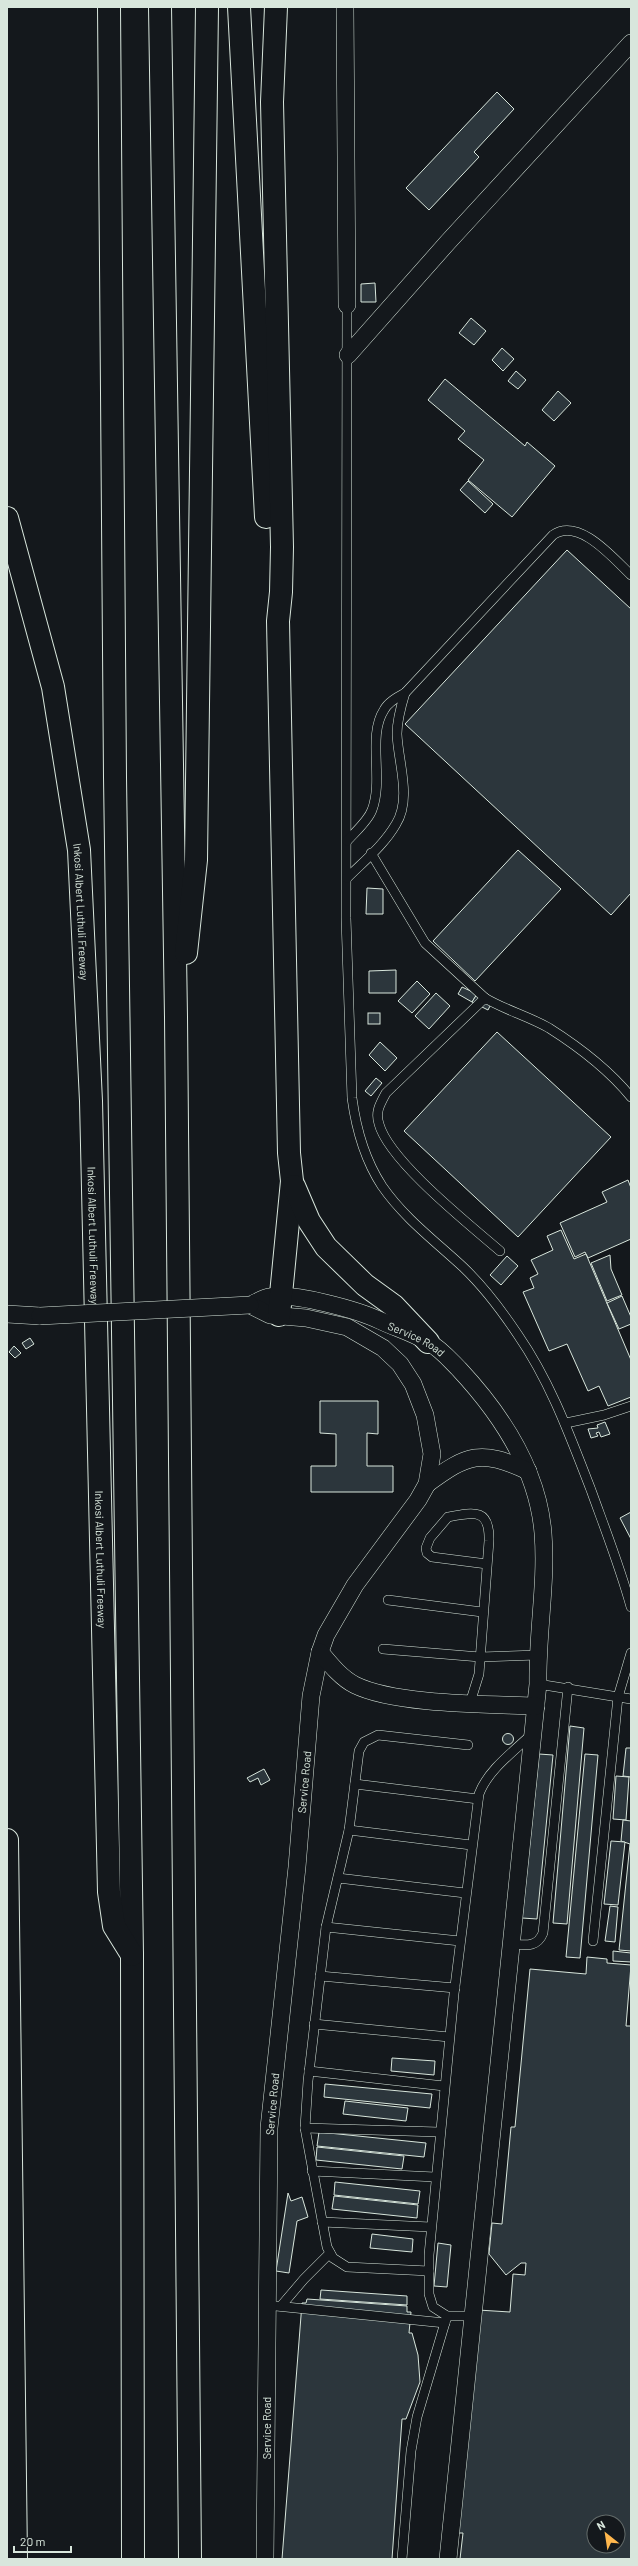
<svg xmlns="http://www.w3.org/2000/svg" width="638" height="2566" viewBox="0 0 638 2566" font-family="Barlow,sans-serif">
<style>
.building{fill:#2c363c;stroke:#d8e6dc;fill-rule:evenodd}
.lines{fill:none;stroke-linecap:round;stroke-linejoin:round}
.service-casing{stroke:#d8e6dc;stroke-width:10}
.minor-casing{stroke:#d8e6dc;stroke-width:18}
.primary-casing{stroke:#d8e6dc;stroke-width:24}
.motorway-casing{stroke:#d8e6dc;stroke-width:24}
.service{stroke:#14181c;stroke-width:9}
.minor{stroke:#14181c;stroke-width:17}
.primary{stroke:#14181c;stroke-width:22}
.motorway{stroke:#14181c;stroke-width:22}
.minor-bridge-casing{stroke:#d8e6dc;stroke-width:18;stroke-linecap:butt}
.minor-bridge{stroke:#14181c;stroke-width:17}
.labels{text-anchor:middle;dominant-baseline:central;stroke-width:3;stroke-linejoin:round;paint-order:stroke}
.street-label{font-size:11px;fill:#d8e6dc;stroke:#14181c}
</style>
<rect width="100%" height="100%" fill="#14181c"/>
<g class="building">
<path d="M497,92L514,109L474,152L479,157L429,210L406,188Z"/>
<path d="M375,283L376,302H361V284Z"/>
<path d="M471,318L486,331L474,345L459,333Z"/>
<path d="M502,348L514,359L503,371L492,360Z"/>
<path d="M516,371L526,380L518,389L508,381Z"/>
<path d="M445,379L525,446L527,442L555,466L512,517L468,480L484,460L458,439L465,431L428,400Z"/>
<path d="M558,391L571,403L554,421L542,410Z"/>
<path d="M468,481L493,504L485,513L460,490Z"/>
<path d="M567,550L631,609V893L611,915L405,724Z"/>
<path d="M518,850L561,889L475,981L433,941Z"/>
<path d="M367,888L383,889V914H366Z"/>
<path d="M396,970V993H369V971Z"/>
<path d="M417,981L430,994L412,1013L398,1001Z"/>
<path d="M462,987L477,994L472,1002L458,994Z"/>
<path d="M436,993L450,1006L429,1029L415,1016Z"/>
<path d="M477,994L492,1002L488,1010L472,1002Z"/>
<rect x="368" y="1013" width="12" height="11"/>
<path d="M497,1032L611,1137L518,1237L404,1131Z"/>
<path d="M380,1042L397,1058L385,1071L369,1055Z"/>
<path d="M376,1078L382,1083L371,1096L365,1091Z"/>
<path d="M628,1180L631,1188V1239L588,1258L585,1252L575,1257L560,1223L607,1202L602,1192Z"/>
<path d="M561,1230L574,1259L586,1254L631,1360V1397L608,1406L599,1386L588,1391L567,1344L549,1351L523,1292L534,1288L530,1278L538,1274L531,1260L553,1250L547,1236Z"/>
<path d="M610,1255L611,1269L622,1295L607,1301L591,1263Z"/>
<path d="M507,1256L518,1266L501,1285L490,1275Z"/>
<path d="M622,1296L631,1317V1324L619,1329L607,1303Z"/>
<path d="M30,1338L34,1344L26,1349L22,1343Z"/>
<path d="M14,1346L21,1353L15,1358L9,1352Z"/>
<path d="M320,1401H378V1434L367,1433V1466H393V1492H311V1466H336V1434L320,1433Z"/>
<path d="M605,1422L610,1434L601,1437L599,1432L596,1433L598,1436L591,1438L588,1429L598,1428L597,1425Z"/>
<path d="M631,1512V1539L620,1518Z"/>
<path d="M570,1726L584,1728L567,1924L553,1923Z"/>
<circle cx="508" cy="1739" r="5.5"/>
<path d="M626,1748H631V1777L623,1776Z"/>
<path d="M539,1754L553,1755L537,1919L522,1918Z"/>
<path d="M585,1754L598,1755L580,1958L566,1957Z"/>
<path d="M264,1769L270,1780L261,1785L258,1778L250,1782L247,1778Z"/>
<path d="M616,1776L629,1777L626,1820L613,1819Z"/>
<path d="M623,1820L631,1821V1951L619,1950L630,1844L621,1841Z"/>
<path d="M611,1841L625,1842L618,1905L604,1904Z"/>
<path d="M610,1906L618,1907L615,1942L605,1941Z"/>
<path d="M613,1951L631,1953V1962L613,1961Z"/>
<path d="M587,1957L607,1959V1963L631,1965L626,2026H631V2559H455H460L463,2533H457L478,2310L510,2312L513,2274L525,2275L526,2263H521L506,2275L489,2254L492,2223L502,2224L511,2127H515L530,1969L586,1974ZM594,2522H618V2546H594Z"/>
<path d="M392,2058L435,2061L434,2075L391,2071Z"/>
<path d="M325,2084L432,2094L430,2108L324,2097Z"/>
<path d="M345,2101L408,2108L406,2121L343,2114Z"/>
<path d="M319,2132L426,2143L424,2157L317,2146Z"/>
<path d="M317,2147L404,2156L402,2169L316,2160Z"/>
<path d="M335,2182L420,2191L418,2204L334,2195Z"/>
<path d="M288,2193L291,2201L302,2197L308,2217L297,2221L289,2273L276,2271Z"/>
<path d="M334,2196L418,2205L417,2218L332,2209Z"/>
<path d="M372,2234L413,2239L412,2252L370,2248Z"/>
<path d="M438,2243L451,2245L447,2287L434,2286Z"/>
<path d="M321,2290L407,2296V2305L320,2299Z"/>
<path d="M307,2299L407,2306V2312H411L409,2333H412L418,2355L420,2382L406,2419H402L392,2559H282L302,2303H306Z"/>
</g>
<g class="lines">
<g class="service-casing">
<g id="service">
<path d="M347,305L346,918L352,1098C356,1128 365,1160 382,1186C404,1218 435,1241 463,1267C484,1287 502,1311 518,1335C551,1383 570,1436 591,1490C605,1529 620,1567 631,1607"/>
<path d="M347,841C355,832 368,821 372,810C384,779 367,736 384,710C388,702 398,697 405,693L553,535C579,517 613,558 631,575"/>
<path d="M371,853L425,943L485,998"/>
<path d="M347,878C364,861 384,845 396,824C412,798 398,762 397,734C397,720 401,706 405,693"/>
<path d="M500,1251C470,1225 389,1161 379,1124C375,1112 380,1104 386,1093L485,998C505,1010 528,1016 549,1028C579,1047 609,1070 631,1097"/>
<path d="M566,1423L604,1415L631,1406"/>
<path d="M388,1600L482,1612"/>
<path d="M383,1649L480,1657L538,1655"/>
<path d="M538,1684L618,1697L631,1653"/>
<path d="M470,1703L479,1674L489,1541C490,1508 474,1512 448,1517L430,1538L426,1548L427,1553L432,1557L487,1564"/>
<path d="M355,1784L478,1799"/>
<path d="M349,1830L471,1845"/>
<path d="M338,1878L465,1893"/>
<path d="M326,1927L460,1941"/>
<path d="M593,1941L618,1697L631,1699"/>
<path d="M511,1944C525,1945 537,1948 543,1933L568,1687"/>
<path d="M320,1976L455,1988"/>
<path d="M314,2024L449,2037"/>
<path d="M309,2071L444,2086"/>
<path d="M305,2128L439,2132"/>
<path d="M312,2171L435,2177"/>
<path d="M322,2222L431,2227"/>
<path d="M429,2271L347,2267L333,2258L327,2247L305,2128L308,2081L326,1927L349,1830L359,1751L364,1742L378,1735L468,1745"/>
<path d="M266,2305L445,2323"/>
<path d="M281,2306L304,2279L330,2253"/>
<path d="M473,2316H447L433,2307L429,2294V2255L454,1994L479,1794C488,1770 513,1752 532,1734"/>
<path d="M402,2559L411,2451L417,2417L447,2316"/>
</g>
</g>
<g class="minor-casing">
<g id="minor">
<path d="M345,7L347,305"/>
<path d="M348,355L448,242L631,43"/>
<path id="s1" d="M250,1305C256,1303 263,1298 269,1297C293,1292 358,1310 381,1321C396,1328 413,1333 428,1342C440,1348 450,1360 459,1369C501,1414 538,1471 543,1533C547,1583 537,1633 538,1684L448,2559"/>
<path d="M250,1305L270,1315L306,1318L347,1327L383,1348L400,1364L413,1384L425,1415L432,1454L427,1484L418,1500L355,1585L326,1635L320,1652L311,1696L297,1867L269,2128L265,2559"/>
<path d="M7,1314L40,1316"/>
<path d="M427,1484C468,1454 480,1449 528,1471"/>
<path d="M320,1652C330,1664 341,1678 355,1685C395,1705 490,1704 536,1706"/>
</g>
</g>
<g class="primary-casing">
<path id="primary" d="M7,1840L16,2559"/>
</g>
<g class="motorway-casing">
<g id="motorway">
<path d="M109,7L115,777L132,1955L133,2559"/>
<path d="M160,7L176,1017L190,2559"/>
<path d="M239,7L266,517"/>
<path d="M276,7L272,102L282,547L281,592L278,621L289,1153L292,1181L279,1315"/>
<path id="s2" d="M7,518L53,687L79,850L91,1101L109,1892L114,1926L132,1955"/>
<path d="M186,953L196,860L207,7"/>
<path d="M294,1186L309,1221L326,1247L365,1285L394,1306L428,1342"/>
</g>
</g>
<use href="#service" class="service"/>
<use href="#minor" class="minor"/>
<use href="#primary" class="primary"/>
<use href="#motorway" class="motorway"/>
<g class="minor-bridge-casing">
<path id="minor-bridge" d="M40,1316L250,1305"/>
</g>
<use href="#minor-bridge" class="minor-bridge"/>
</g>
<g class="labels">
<g class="street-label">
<text stroke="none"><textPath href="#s2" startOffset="402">Inkosi Albert Luthuli Freeway</textPath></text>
<text stroke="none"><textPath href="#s2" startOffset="726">Inkosi Albert Luthuli Freeway</textPath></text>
<text stroke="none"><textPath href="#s1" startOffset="176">Service Road</textPath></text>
<text stroke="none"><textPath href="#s2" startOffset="1050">Inkosi Albert Luthuli Freeway</textPath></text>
<text transform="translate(304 1782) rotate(-85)">Service Road</text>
<text transform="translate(272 2104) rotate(-85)">Service Road</text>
<text transform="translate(266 2428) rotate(-90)">Service Road</text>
</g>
</g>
<rect width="638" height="2566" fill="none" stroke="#d8e6dc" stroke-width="16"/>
<g transform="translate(606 2534) rotate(330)"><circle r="19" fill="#14181c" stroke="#626a69"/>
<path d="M0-3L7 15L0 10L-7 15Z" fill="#ffb74d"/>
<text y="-6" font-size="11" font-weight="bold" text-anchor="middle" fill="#d8e6dc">N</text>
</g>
<path d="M14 2546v6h57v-6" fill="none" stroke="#d8e6dc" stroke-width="2"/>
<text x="20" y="2546" font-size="12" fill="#d8e6dc" stroke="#14181c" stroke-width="3" paint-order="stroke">20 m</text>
</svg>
